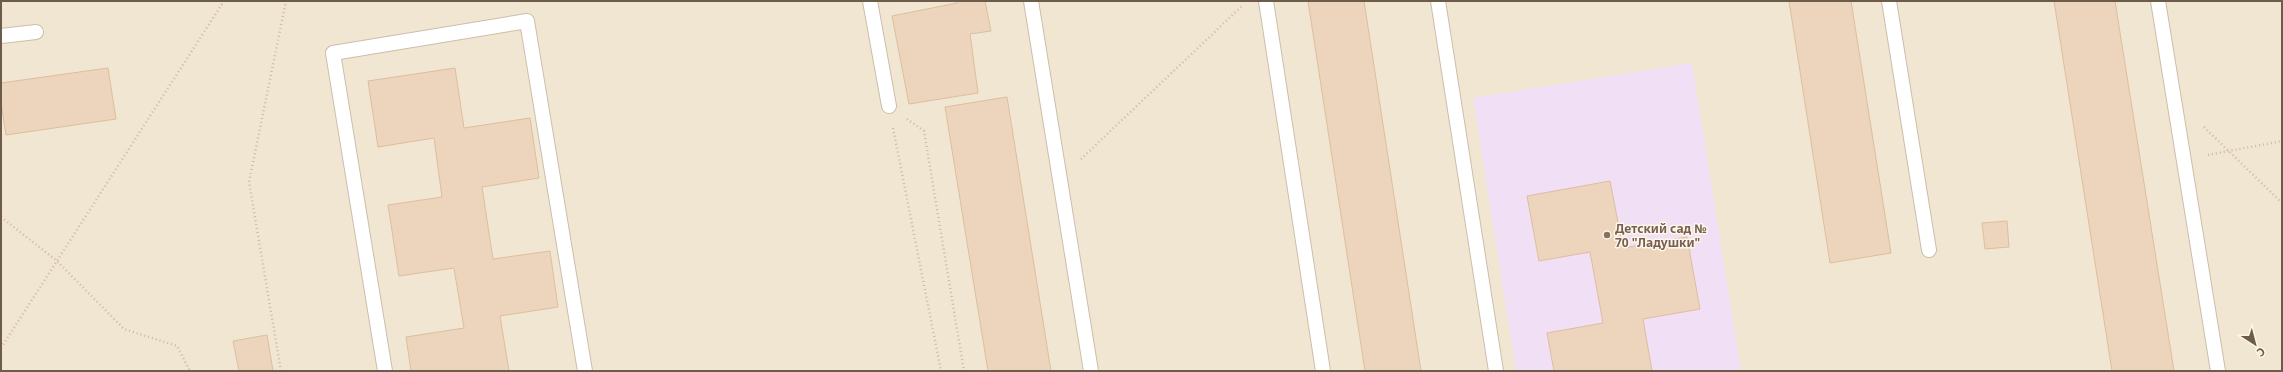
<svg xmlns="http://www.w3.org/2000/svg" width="2283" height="372" viewBox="0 0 2283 372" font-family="'Noto Sans',sans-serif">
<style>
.residential{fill:#f0e6d1}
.education{fill:#f0dff5}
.building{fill:#ecd5bc;stroke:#ddbe9e}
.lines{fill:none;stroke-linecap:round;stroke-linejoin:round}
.lane-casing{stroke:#cbbead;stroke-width:16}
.path{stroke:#d0b9a0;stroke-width:2.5;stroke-dasharray:1 3;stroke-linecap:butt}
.lane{stroke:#fff;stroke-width:14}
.education-dot{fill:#8d6e63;stroke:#fdf7e7;stroke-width:1.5}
.labels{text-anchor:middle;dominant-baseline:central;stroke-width:3;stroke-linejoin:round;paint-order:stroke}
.education-label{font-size:12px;font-weight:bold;fill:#785e54;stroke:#fdf7e7;text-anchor:start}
</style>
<rect width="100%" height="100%" fill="#f9f3e2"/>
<rect class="residential" x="1" y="1" width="2281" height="370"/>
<path class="education" d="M1692,63L1741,371H1516L1473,98Z"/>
<g class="building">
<path d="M956,1H985L991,31L970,34L978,93L909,104L892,16L957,3Z"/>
<path d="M1308,1H1364L1421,371H1365Z"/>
<path d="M1789,1H1851L1891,253L1830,263Z"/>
<path d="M2054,1H2115L2174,371H2112Z"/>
<path d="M108,68L116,119L6,135L1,103V83Z"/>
<path d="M455,68L464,128L530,118L539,178L482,187L493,259L550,251L558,307L500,316L509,371H411L406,337L464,328L454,268L399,276L388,205L442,197L434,138L378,147L368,81Z"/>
<path d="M1007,97L1051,371H988L945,107Z"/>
<path d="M1610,181L1623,248L1687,237L1700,309L1643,319L1652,371H1554L1547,333L1603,323L1590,252L1539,261L1527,196Z"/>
<path d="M2007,221L2009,247L1985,249L1982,223Z"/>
<path d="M267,335L273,371H239L233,341Z"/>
</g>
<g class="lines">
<g class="lane-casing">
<g id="lane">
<path d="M870,1L889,106"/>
<path d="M1031,1L1091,371"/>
<path d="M1266,1L1323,371"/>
<path d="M1438,1L1496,371"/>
<path d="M1889,1L1929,250"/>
<path d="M2158,1L2218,371"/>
<path d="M1,36L36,32"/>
<path d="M385,371L333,53L527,21L585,371"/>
</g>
</g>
<g class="path">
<path d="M907,119L924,131L964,371"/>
<path d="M2204,127L2282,203"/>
<path d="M893,128L941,371"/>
<path d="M2208,155L2282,141"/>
<path d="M1081,159L1243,5"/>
<path d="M1,217L57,261L124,329L177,346L190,371"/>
<path d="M1,348L224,1"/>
<path d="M281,371L249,182L286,1"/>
</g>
<use href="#lane" class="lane"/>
</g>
<circle class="education-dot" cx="1607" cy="235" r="4"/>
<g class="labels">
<g class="education-label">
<text x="1615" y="228">Детский сад №<tspan x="1615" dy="14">70 "Ладушки"</tspan></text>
</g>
</g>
<rect width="2283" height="372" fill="none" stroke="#6e5c4b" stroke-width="4"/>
<g transform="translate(2255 344) rotate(144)" stroke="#fdf7e7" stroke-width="3" paint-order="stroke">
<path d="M0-3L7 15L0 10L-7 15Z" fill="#6e5c4b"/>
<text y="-6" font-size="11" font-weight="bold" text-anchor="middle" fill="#6e5c4b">С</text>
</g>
</svg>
